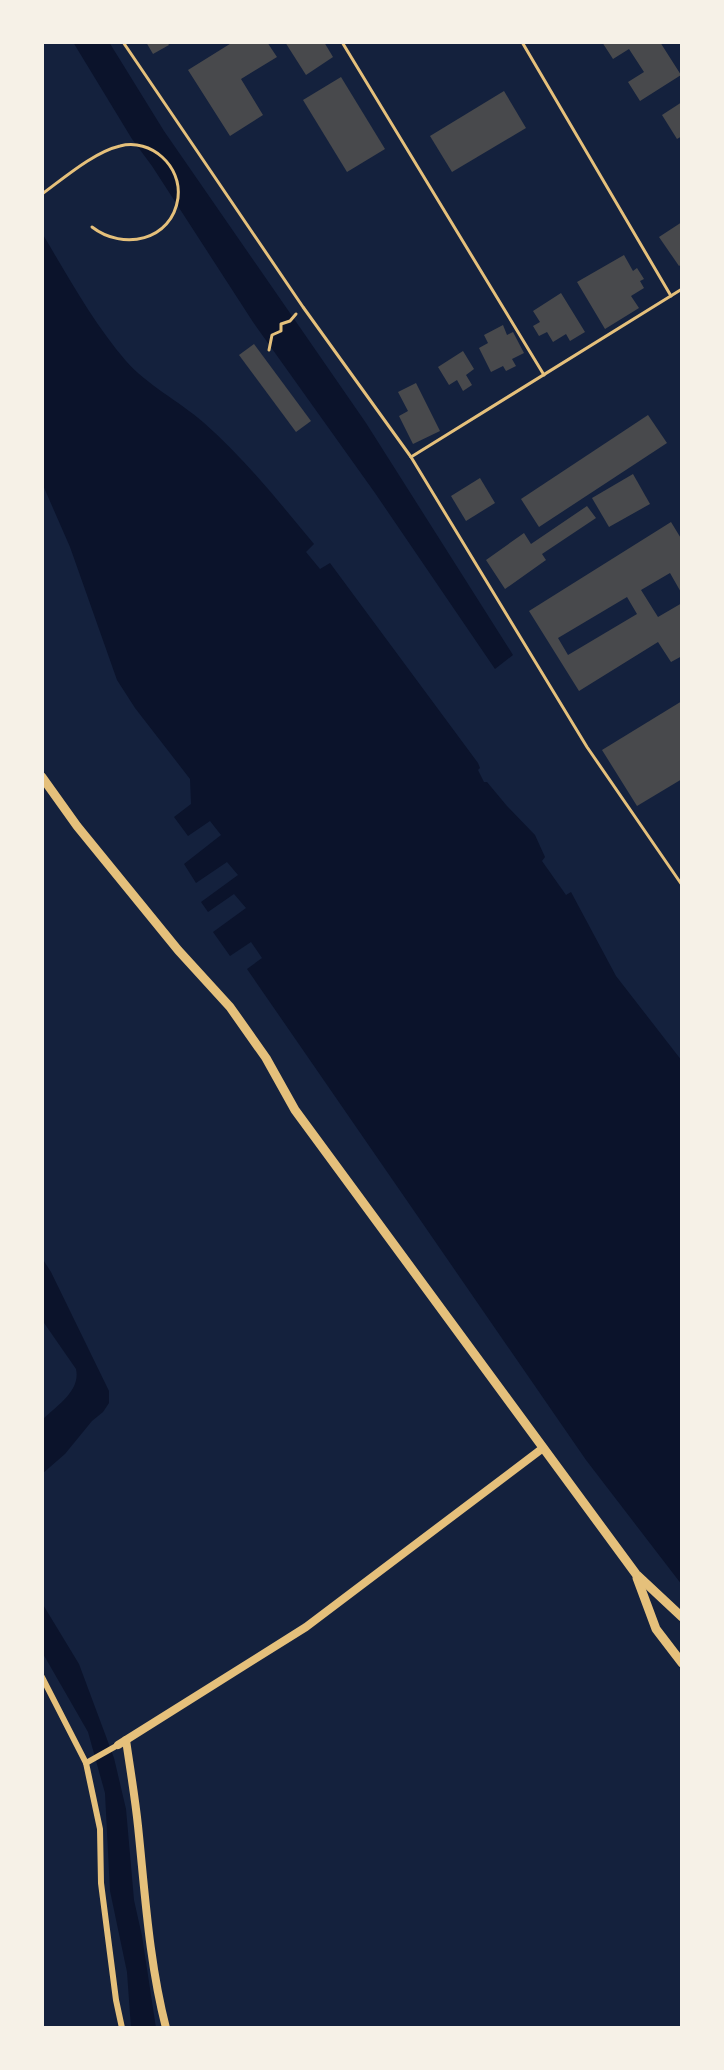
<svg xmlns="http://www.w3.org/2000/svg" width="724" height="2070" viewBox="0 0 724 2070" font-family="'Alegreya Sans',sans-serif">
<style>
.water{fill:#0b132b}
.building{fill:#48494c;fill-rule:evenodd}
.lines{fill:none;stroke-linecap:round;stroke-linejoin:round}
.path{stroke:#e5c07b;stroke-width:3}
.service{stroke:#e5c07b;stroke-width:3}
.minor{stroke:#e5c07b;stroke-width:6}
.tertiary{stroke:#e5c07b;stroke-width:8}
.secondary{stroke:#e5c07b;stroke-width:9}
</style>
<rect width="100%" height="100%" fill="#14213d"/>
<g class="water">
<path d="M73,42H109L164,131L366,423L513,655L495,669L375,493L253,322L152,166L132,139Z"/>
<path d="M42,233C67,275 94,324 126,361C146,384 180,402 203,422C245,459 279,502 314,544L306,552L320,569L330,563L478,763L480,768L478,770L484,782H487L507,806L535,835L545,857L542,861L566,895L571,892L616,976L682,1061V1585L586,1460L247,969L262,958L251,942L230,956L213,932L246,908L234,894L208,912L201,902L238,875L227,862L196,883L184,864L221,835L210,821L188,836L174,817L191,804L190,779L135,708L117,680L70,547L42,483Z"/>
<path d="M42,1258L51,1272L109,1391V1403L103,1412L92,1421L65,1454L42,1474V1420C56,1406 81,1391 76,1369L42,1320Z"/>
<path d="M42,1603L79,1664L114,1758L126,1809L134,1900L142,1936L156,2028H131L127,1972L110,1891L105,1793L88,1732L42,1652Z"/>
</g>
<g class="building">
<path d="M146,42H167L169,45L153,54Z"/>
<path d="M233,42H267L277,57L241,79L263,115L230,136L188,70Z"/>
<path d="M285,42H324L333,57L306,75Z"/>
<path d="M602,42H660L681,75L640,101L628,82L644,72L629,49L613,59Z"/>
<path d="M341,77L385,149L347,172L303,100Z"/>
<path d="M504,91L526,128L452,172L430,136Z"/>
<path d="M682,102V136L677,139L662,115Z"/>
<path d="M682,222V264L679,266L659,237Z"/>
<path d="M624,255L633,271L637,268L644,279L640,281L644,288L631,296L639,308L605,329L577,282Z"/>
<path d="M561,293L585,332L570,341L566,334L553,342L547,332L539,336L533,326L540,322L533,311Z"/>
<path d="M503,325L507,335L513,332L524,353L512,359L516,366L506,371L503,366L491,372L479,348L488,343L484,335Z"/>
<path d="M254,344L311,421L296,432L239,355Z"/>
<path d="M463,351L474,369L466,375L472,385L463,391L457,380L449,385L438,367Z"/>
<path d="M416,383L440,431L413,444L399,416L408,411L398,392Z"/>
<path d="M648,415L667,443L539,527L521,499Z"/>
<path d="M633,474L650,504L609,527L592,498Z"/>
<path d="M480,478L495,503L466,521L451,496Z"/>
<path d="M587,506L596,518L542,554L546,560L505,589L486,560L524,533L531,544Z"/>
<path d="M671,522L682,540V594L670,573L641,590L658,617L682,603V656L671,662L658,642L579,691L529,611ZM627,597L637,614L568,655L558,638Z"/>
<path d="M682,701V779L637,806L602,750Z"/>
</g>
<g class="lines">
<path class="path" d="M269,350L272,335L281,331V324L290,321L296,314"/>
<g class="service">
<path d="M123,42L303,307L411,457L587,747L682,885"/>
<path d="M342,42L544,375"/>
<path d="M522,42L671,296"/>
<path d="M42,194C64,178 94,152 120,146C151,138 182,166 178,198C172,241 123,251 92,227"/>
<path d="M411,457L682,289"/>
</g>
<g class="minor">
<path d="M42,1677L86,1763L100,1829L101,1883L116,2000L122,2028"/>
<path d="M86,1763L118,1745"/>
</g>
<g class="tertiary">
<path d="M126,1740C130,1768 135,1797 138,1826C145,1893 149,1962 166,2028"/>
<path d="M118,1745L306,1627L543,1448"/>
</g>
<g class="secondary">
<path d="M42,777L77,826L178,950L230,1007L266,1058L295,1110L636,1574L682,1617"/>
<path d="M637,1578L656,1629L682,1663"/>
</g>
</g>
<rect width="724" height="2070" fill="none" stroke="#f6f1e7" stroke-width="88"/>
</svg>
